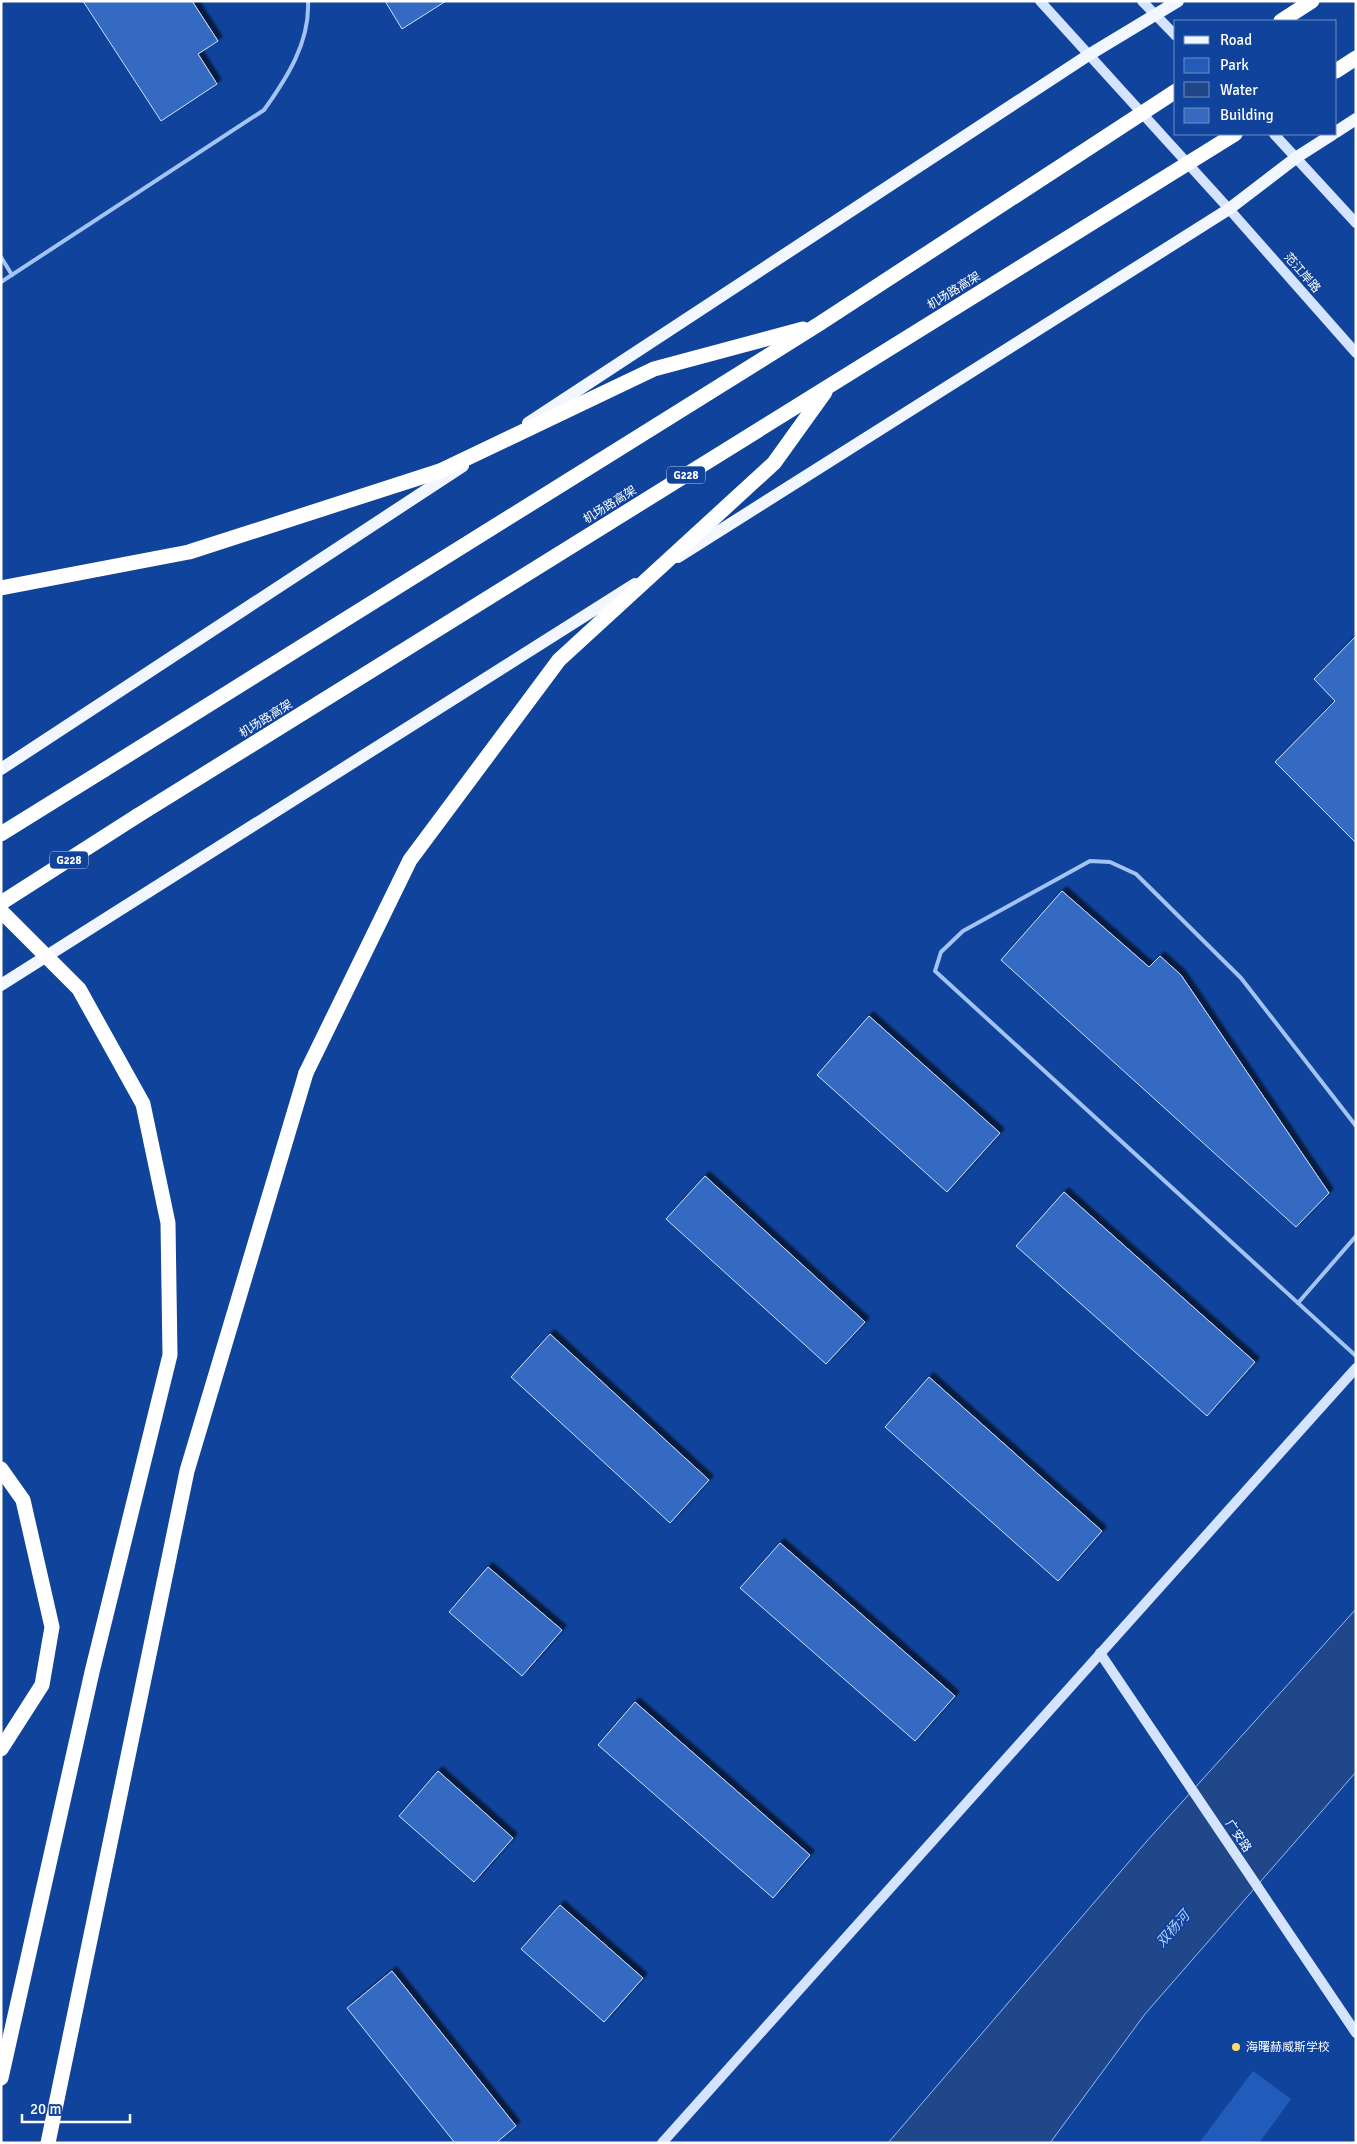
<svg xmlns="http://www.w3.org/2000/svg" width="1357" height="2144" viewBox="0 0 1357 2144" font-family="Signika,'Noto Sans SC',sans-serif">
<style>
.green{fill:#225cba}
.water{fill:#204789;stroke:#95bdf8}
.building{fill:#346ac2;stroke:#ccdffe;filter:url(#shadow)}
.lines{fill:none;stroke-linecap:round;stroke-linejoin:round}
.lane{stroke:#a4c3f5;stroke-width:4}
.secondary{stroke:#d4e3fe;stroke-width:10}
.primary{stroke:#f1f6ff;stroke-width:12}
.highway{stroke:#fff;stroke-width:15}
.highway-bridge{stroke:#fff;stroke-width:15}
.poi-dot{fill:#ffdd67;stroke:#10439b;stroke-width:2}
.labels{text-anchor:middle;dominant-baseline:central;stroke-width:4;stroke-linejoin:round;paint-order:stroke}
.shield{fill:#10439b;stroke:#b7c7e1;stroke-width:1}
.shield-label{font-size:11px;font-weight:bold;fill:#fff}
.street-label{font-size:12px;fill:#fff;stroke:#10439b}
.poi-label{font-size:12px;fill:#fff;stroke:#10439b;text-anchor:start}
.water-label{font-size:14px;font-style:italic;fill:#b0cdfb;stroke:#10439b}
</style>
<defs>
<filter id="shadow"><feDropShadow dx="4.5" dy="-4.5" stdDeviation="1" flood-color="#0009"/></filter>
</defs>
<rect width="100%" height="100%" fill="#10439b"/>
<path class="green" d="M1253,2071L1291,2099L1259,2143H1199Z"/>
<path class="water" d="M1356,1609V1772L1145,2014L1050,2143H888L1146,1842Z"/>
<g class="building">
<path d="M83,1H192L218,41L198,54L217,84L161,121Z"/>
<path d="M385,1H446L402,29Z"/>
<path d="M1356,636V843L1275,762L1335,701L1314,679Z"/>
<path d="M1062,891L1149,967L1160,956L1181,975L1329,1193L1296,1227L1001,960Z"/>
<path d="M869,1016L1000,1133L947,1192L817,1075Z"/>
<path d="M705,1176L865,1322L826,1364L666,1219Z"/>
<path d="M1064,1192L1255,1362L1207,1416L1016,1246Z"/>
<path d="M550,1334L709,1480L670,1523L511,1377Z"/>
<path d="M929,1377L1102,1531L1058,1581L885,1427Z"/>
<path d="M780,1543L955,1696L915,1741L740,1588Z"/>
<path d="M488,1567L562,1630L522,1676L449,1612Z"/>
<path d="M635,1702L810,1855L773,1898L598,1745Z"/>
<path d="M438,1771L513,1838L474,1882L399,1816Z"/>
<path d="M560,1905L643,1978L604,2022L521,1949Z"/>
<path d="M392,1971L516,2126L496,2143H455L347,2008Z"/>
</g>
<g class="lines">
<g class="lane">
<path d="M1,257L12,275"/>
<path d="M1,282L264,110C287,78 310,42 308,1"/>
<path d="M1356,1126L1241,978L1136,874L1110,862L1090,861L963,931L941,952L935,971L1356,1356"/>
<path d="M1298,1303L1356,1236"/>
</g>
<g class="secondary">
<path d="M1040,1L1229,209L1356,353"/>
<path d="M1142,1L1176,36"/>
<path d="M1274,134L1356,223"/>
<path d="M1100,1653L1356,2033"/>
<path d="M662,2143L1356,1368"/>
</g>
<g class="primary">
<path d="M1336,132L1356,119"/>
<path d="M528,423L1087,56L1178,1"/>
<path d="M678,557L1229,209L1297,157L1333,134"/>
<path d="M1,769L463,466"/>
<path d="M1,985L635,584"/>
</g>
<g class="highway">
<path d="M1281,21L1312,1"/>
<path d="M1336,71L1356,58"/>
<path d="M1,834L104,770"/>
<path d="M1,903L137,816"/>
<path d="M1,1469L23,1500L52,1627L42,1685L1,1749"/>
<path d="M48,2143L187,1471L306,1073"/>
</g>
<g class="highway-bridge">
<path d="M1,588L189,552L440,471L654,369L803,329"/>
<path d="M104,770L819,324L1176,91"/>
<path d="M137,816L1235,134"/>
<path d="M1,911L79,989L143,1104L168,1223L170,1355L92,1672L1,2078"/>
<path d="M306,1073L410,860L559,660L774,463L825,392"/>
</g>
</g>
<circle class="poi-dot" cx="1236" cy="2047" r="5"/>
<g class="labels">
<g class="shield">
<rect x="667" y="466.5" width="38" height="17" rx="4"/>
<rect x="50" y="851.5" width="38" height="17" rx="4"/>
</g>
<g class="shield-label">
<text x="686" y="475">G228</text>
<text x="69" y="860">G228</text>
</g>
<g class="street-label">
<text transform="translate(1302 273) rotate(49)">范江岸路</text>
<text transform="translate(954 291) rotate(-32)">机场路高架</text>
<text transform="translate(610 505) rotate(-32)">机场路高架</text>
<text transform="translate(266 719) rotate(-32)">机场路高架</text>
<text transform="translate(1238 1836) rotate(56)">广安路</text>
</g>
<g class="poi-label">
<text x="1246" y="2047">海曙赫威斯学校</text>
</g>
<g class="water-label">
<text transform="translate(1173 1929) rotate(-49)">双杨河</text>
</g>
</g>
<rect width="1357" height="2144" fill="none" stroke="#ffffff" stroke-width="5"/>
<rect x="1174" y="20" width="162" height="115" fill="#10439b" stroke="#708ec3"/>
<rect x="1184" y="36" width="25" height="8" fill="#f1f6ff" stroke="#708ec3"/>
<text x="1220" y="45" font-size="15" fill="#ffffff">Road</text>
<rect x="1184" y="58" width="25" height="15" fill="#225cba" stroke="#708ec3"/>
<text x="1220" y="70" font-size="15" fill="#ffffff">Park</text>
<rect x="1184" y="82" width="25" height="15" fill="#204789" stroke="#708ec3"/>
<text x="1220" y="95" font-size="15" fill="#ffffff">Water</text>
<rect x="1184" y="108" width="25" height="15" fill="#346ac2" stroke="#708ec3"/>
<text x="1220" y="120" font-size="15" fill="#ffffff">Building</text>
<path d="M22 2114v8h108v-8" fill="none" stroke="#ffffff" stroke-width="2.5"/>
<text x="30" y="2114" font-size="15" fill="#ffffff" stroke="#10439b" stroke-width="4" paint-order="stroke">20 m</text>
</svg>
